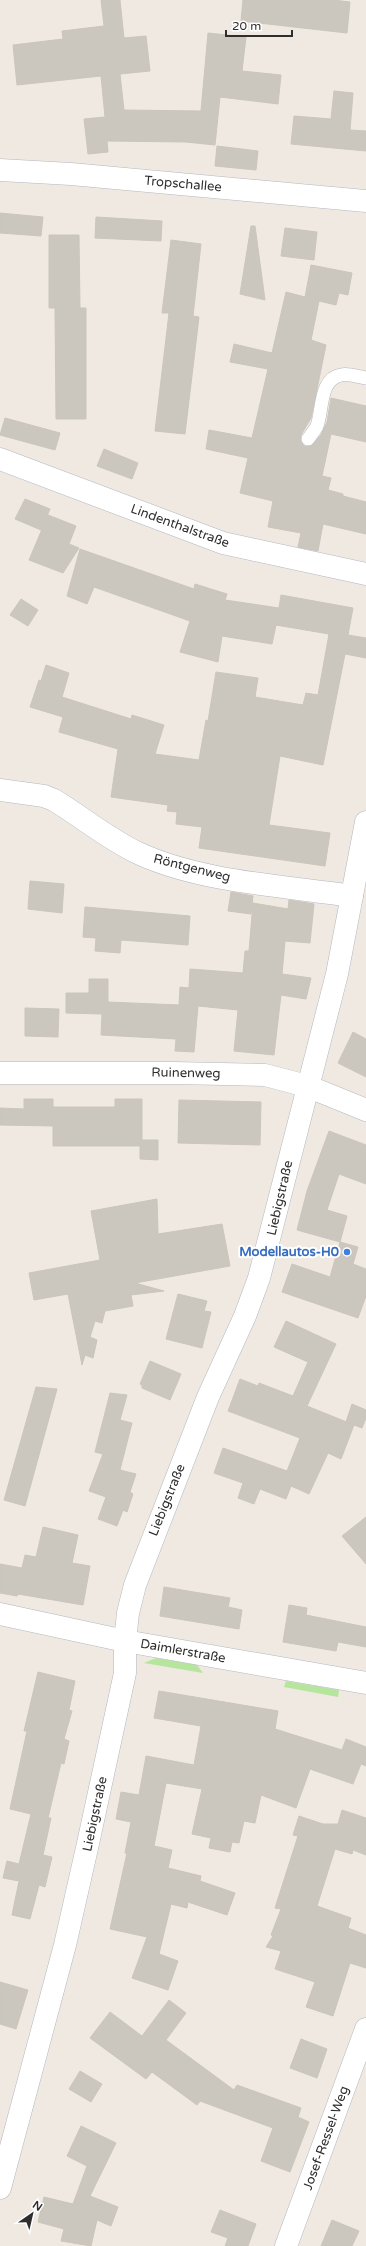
<svg xmlns="http://www.w3.org/2000/svg" width="366" height="2246" viewBox="0 0 366 2246" font-family="'Varela Round',sans-serif">
<style>
.green{fill:#b6e59e}
.building{fill:#cbc7bf;stroke:#cbc5ba}
.lines{fill:none;stroke-linecap:round;stroke-linejoin:round}
.lane-casing{stroke:#b4b7c1;stroke-width:14}
.street-casing{stroke:#b4b7c1;stroke-width:23}
.secondary-casing{stroke:#b4b7c1;stroke-width:23}
.lane{stroke:#fff;stroke-width:13}
.street{stroke:#fff;stroke-width:22}
.secondary{stroke:#fff;stroke-width:22}
.shop-dot{fill:#3f7fe0;stroke:#fff;stroke-width:1.5}
.labels{text-anchor:middle;dominant-baseline:central;stroke-width:4;stroke-linejoin:round;paint-order:stroke}
.street-label{font-size:13px;fill:#2e2e2e;stroke:#fff}
.shop-label{font-size:13px;font-weight:bold;fill:#366cbe;stroke:#fff;text-anchor:end}
</style>
<rect width="100%" height="100%" fill="#efe9e1"/>
<g class="green">
<path d="M156,1658L197,1665L203,1673L144,1663Z"/>
<path d="M286,1681L339,1690L338,1697L284,1687Z"/>
</g>
<g class="building">
<path d="M101,0H120L124,38L146,36L150,71L120,74L124,110L201,111L208,33L246,37L242,71L281,75L278,104L220,97L215,145L186,142L107,141L108,152L88,154L84,119L105,117L101,76L17,85L13,45L63,39L62,31L104,26Z"/>
<path d="M243,0H333L350,2L347,33L241,21Z"/>
<path d="M334,91L353,93L350,130L366,131V151L291,144L294,116L331,119Z"/>
<path d="M217,146L258,151L256,170L215,166Z"/>
<path d="M0,213L43,217L41,236L0,233Z"/>
<path d="M96,217L162,221L161,241L95,238Z"/>
<path d="M251,226H255L265,300L240,294Z"/>
<path d="M285,228L317,232L314,260L281,256Z"/>
<path d="M49,235H79L80,308H86V419H56L55,308H49Z"/>
<path d="M171,240L201,244L193,316L199,317L185,434L155,431L169,313H162Z"/>
<path d="M311,265L352,273L348,295L339,293L336,305L319,301L311,340L326,345L311,418L301,435V442L304,446H311L321,435L327,422L331,398L366,406V442L331,434L322,476L331,478L328,490L343,494V496L366,502V534L323,524L318,551L298,547L301,533L268,527L273,501L240,493L248,458L206,449L209,430L252,438L268,369L230,362L234,344L272,353L286,292L305,297Z"/>
<path d="M5,418L60,433L55,450L0,435Z"/>
<path d="M104,449L138,463L132,479L97,466Z"/>
<path d="M25,499L50,509L41,530L15,519Z"/>
<path d="M48,515L76,526L69,544L79,548L63,573L29,560Z"/>
<path d="M80,549L194,589L195,584L227,594L225,600L279,608L281,595L353,608L348,635L366,638V658L345,654L323,765L280,756L269,825L330,833L325,866L199,848L202,827L176,824L177,812L167,811L168,805L111,797L118,749L59,732L63,717L30,707L39,680L41,681L46,665L69,673L62,697L131,719L132,715L164,725L155,754L199,760L206,720L208,721L216,672L258,678L255,697L303,705L306,693L318,695L329,634L276,625L272,644L222,636L218,662L180,652L190,621L94,587L87,604L67,596Z"/>
<path d="M21,599L38,610L28,626L10,615Z"/>
<path d="M30,881L64,884L62,913L28,909Z"/>
<path d="M231,892L253,896L251,914L228,911Z"/>
<path d="M289,900L314,904L310,943L285,941L282,974L311,978L306,999L281,995L274,1055L234,1051L238,1010L198,1006L194,1052L175,1051L176,1039L101,1035L102,1014L66,1013V993H89V979H108V1002L179,1005L180,987L189,988L190,969L243,973L245,951H249L253,903L288,909Z"/>
<path d="M85,907L190,916L188,945L121,940L120,953L95,951L96,938L83,937Z"/>
<path d="M25,1008L59,1009L58,1037L25,1036Z"/>
<path d="M353,1032L366,1039V1077L338,1063Z"/>
<path d="M24,1099H53V1107H115V1099H142V1140H158V1160L140,1159V1146H53V1126L0,1125V1108L24,1109Z"/>
<path d="M179,1100L261,1102L260,1145L178,1143Z"/>
<path d="M329,1131L366,1145V1184L339,1174L327,1210L347,1216L340,1242L297,1230L307,1191Z"/>
<path d="M157,1199L158,1234L222,1224L230,1266L135,1283L164,1291L131,1295L133,1306L105,1311L102,1323L95,1321L90,1337L97,1340L93,1358L85,1355L82,1365L68,1294L34,1300L29,1273L100,1260L91,1211Z"/>
<path d="M340,1242L358,1247L353,1264L366,1269V1296L358,1318L282,1292L292,1264L330,1277Z"/>
<path d="M178,1294L207,1301L204,1311L211,1312L202,1348L166,1339Z"/>
<path d="M286,1321L336,1344L307,1406L354,1425L341,1459L328,1453L309,1494L291,1486L286,1499L260,1489L254,1504L238,1498L243,1483L214,1473L223,1448L287,1471L300,1438L228,1411L240,1379L258,1386L259,1383L293,1396L308,1362L274,1347Z"/>
<path d="M150,1361L181,1374L170,1400L142,1388V1385L140,1384Z"/>
<path d="M36,1387L57,1389L25,1506L4,1500Z"/>
<path d="M110,1393L127,1395L120,1420L132,1423L120,1470L136,1474L130,1492L133,1494L127,1512L123,1510L117,1526L98,1519L106,1497L89,1491L103,1454L95,1452Z"/>
<path d="M352,1404L366,1410V1418L362,1428L346,1422Z"/>
<path d="M366,1517V1564L342,1536Z"/>
<path d="M43,1527L78,1535L72,1563L90,1566L83,1605L18,1594L17,1596L0,1593V1564L22,1568L25,1555L36,1557Z"/>
<path d="M164,1587L230,1598L228,1607L242,1610L239,1629L160,1616Z"/>
<path d="M289,1605L307,1608L306,1615L366,1627V1647L338,1642L336,1651L283,1642Z"/>
<path d="M38,1672L75,1681L69,1710L72,1711L64,1739L69,1741L64,1764L61,1763L48,1818H51L43,1855L52,1857L45,1887L39,1885L30,1919L12,1915L19,1881L3,1878L7,1861L19,1864L31,1814L10,1809L27,1731H24Z"/>
<path d="M159,1691L278,1711L275,1729L342,1750L346,1739L366,1747V1766L361,1764L353,1784L310,1769L296,1808L261,1795L255,1823L244,1821L239,1843L232,1842L230,1852L209,1848L211,1838L192,1834L202,1789L166,1783L154,1846L172,1850L168,1868L201,1876L200,1881L235,1893L227,1915L188,1902L187,1908L171,1904L159,1954L178,1961L168,1990L132,1978L147,1937L110,1929L127,1853H125L131,1822L116,1819L121,1792L139,1795L146,1756L194,1765L201,1726L154,1718Z"/>
<path d="M342,1810L366,1818V1855L353,1850L352,1854L335,1849L317,1906L351,1918L348,1928L366,1935V1968L350,1963L333,2016L306,2007L315,1982L275,1969L281,1951L266,1947L273,1936L271,1935L281,1909L275,1908L298,1836L293,1835L299,1816L323,1824H338Z"/>
<path d="M0,1982L28,1990L16,2029L0,2024Z"/>
<path d="M169,2000L186,2013L166,2040L234,2090L237,2085L301,2108L298,2117L309,2122L290,2172L261,2161L273,2128L200,2101L197,2105L152,2072L146,2079L90,2038L110,2012L142,2036Z"/>
<path d="M301,2039L327,2049L317,2078L290,2068Z"/>
<path d="M80,2071L102,2084L91,2102L69,2089Z"/>
<path d="M81,2126L116,2143L90,2196L118,2207L111,2226L97,2220L91,2246L61,2241L64,2229L38,2222L44,2197L73,2204L87,2166L67,2156Z"/>
<path d="M220,2210L256,2224L248,2246H225L228,2238L211,2232Z"/>
<path d="M332,2220L359,2231L352,2246H321Z"/>
</g>
<g class="lines">
<g class="lane-casing">
<path id="lane" d="M308,439C311,435 315,430 317,426C323,410 319,379 341,375C349,373 358,377 366,378"/>
</g>
<g class="street-casing">
<g id="street">
<path d="M0,170L71,174L366,201"/>
<path d="M0,459L223,543L366,574"/>
<path d="M0,790L44,796L54,800C82,817 108,839 138,853C200,882 285,886 352,896"/>
<path d="M0,1073H175L265,1075L307,1086L366,1110"/>
<path d="M0,2188L65,1945L87,1848L125,1673V1641L128,1613L135,1585L208,1397L245,1316L259,1278L337,974L366,822"/>
<path d="M286,2246L366,2029"/>
</g>
</g>
<g class="secondary-casing">
<path id="secondary" d="M0,1614L125,1641L366,1683"/>
</g>
<use href="#lane" class="lane"/>
<use href="#street" class="street"/>
<use href="#secondary" class="secondary"/>
</g>
<circle class="shop-dot" cx="347" cy="1252" r="4"/>
<g class="labels">
<g class="street-label">
<text transform="translate(183 184) rotate(5)">Tropschallee</text>
<text transform="translate(180 526) rotate(20)">Lindenthalstraße</text>
<text transform="translate(192 868) rotate(14)">Röntgenweg</text>
<text transform="translate(186 1073) rotate(1)">Ruinenweg</text>
<text transform="translate(280 1198) rotate(-77)">Liebigstraße</text>
<text transform="translate(167 1500) rotate(-68)">Liebigstraße</text>
<text transform="translate(183 1651) rotate(10)">Daimlerstraße</text>
<text transform="translate(95 1814) rotate(-78)">Liebigstraße</text>
<text transform="translate(326 2138) rotate(-70)">Josef-Ressel-Weg</text>
</g>
<g class="shop-label">
<text x="339" y="1252">Modellautos-H0</text>
</g>
</g>
<g transform="translate(32 2214) rotate(34)" stroke="#ffffff" stroke-width="3" paint-order="stroke">
<path d="M0-3L7 15L0 10L-7 15Z" fill="#2e2e2e"/>
<text y="-6" font-size="11" font-weight="bold" text-anchor="middle" fill="#2e2e2e">N</text>
</g>
<path d="M226 30v6h66v-6" fill="none" stroke="#2e2e2e" stroke-width="2"/>
<text x="232" y="30" font-size="12" fill="#2e2e2e" stroke="#ffffff" stroke-width="3" paint-order="stroke">20 m</text>
</svg>
